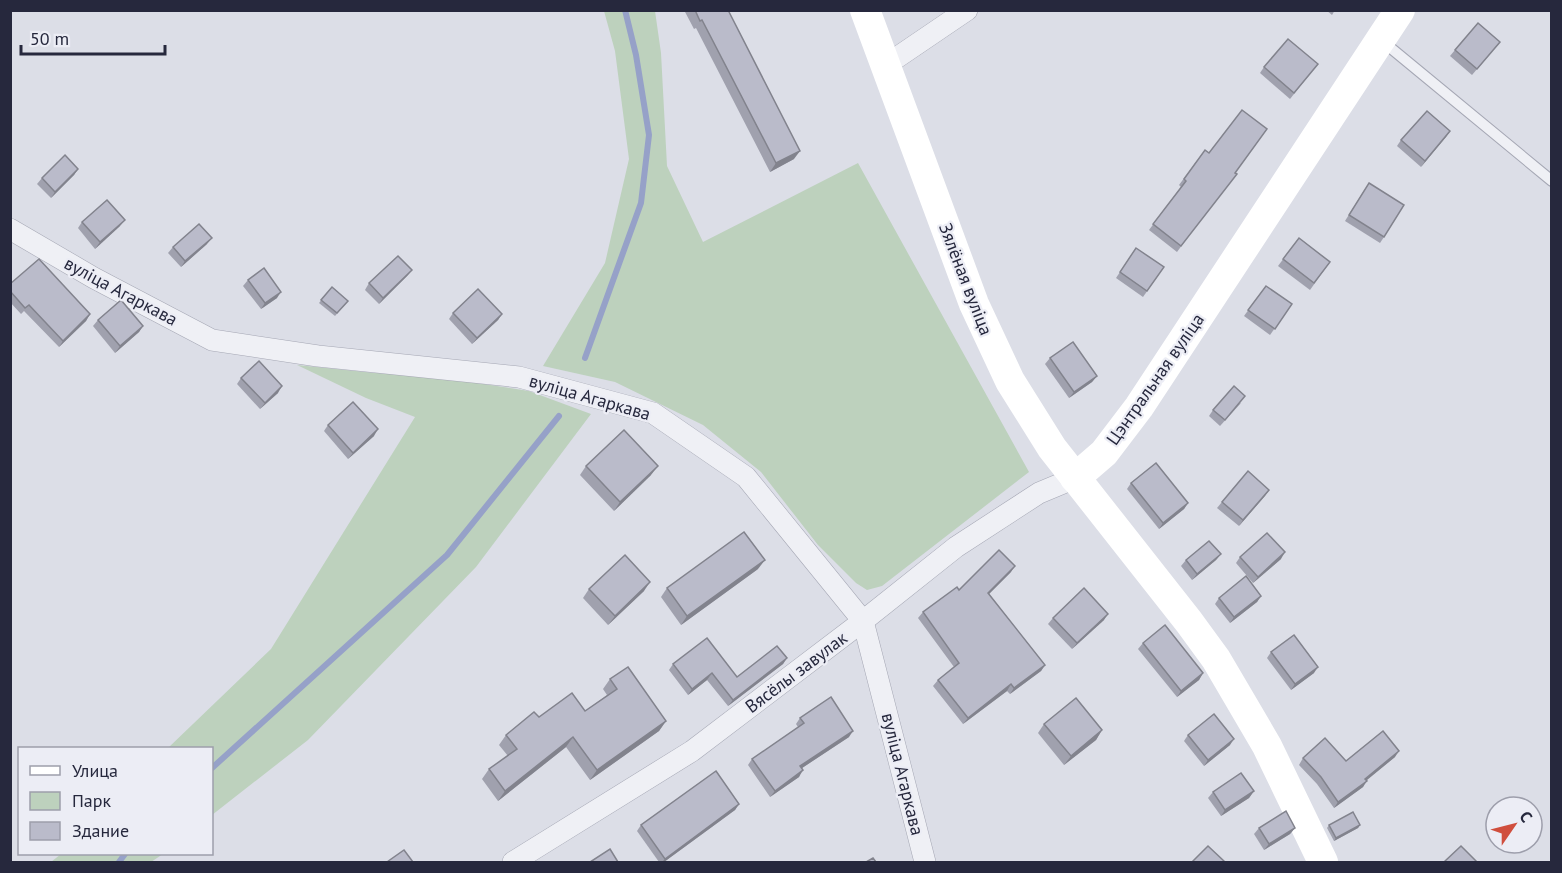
<svg xmlns="http://www.w3.org/2000/svg" width="1562" height="873" viewBox="0 0 1562 873" font-family="'PT Sans',sans-serif">
<style>
.green{fill:#bdd1bd}
.lines{fill:none;stroke-linecap:round;stroke-linejoin:round}
.stream{stroke:#96a1c8;stroke-width:6}
.lane-casing{stroke:#a5a7b4;stroke-width:12}
.street-casing{stroke:#a5a7b4;stroke-width:22}
.lane{stroke:#eff0f5;stroke-width:10}
.street{stroke:#eff0f5;stroke-width:21}
.secondary{stroke:#fff;stroke-width:30}
.wall{fill:#a0a1ae}
.shaded-wall{fill:#82838d}
.building{fill:#babbca;stroke:#82838d;stroke-width:1.5}
.labels{text-anchor:middle;dominant-baseline:central;stroke-width:4.5;stroke-linejoin:round;paint-order:stroke}
.street-label{font-size:18px;fill:#26283d;stroke:#ecedf5}
</style>
<rect width="100%" height="100%" fill="#dcdee7"/>
<g class="green">
<path d="M604,11H655L661,53L667,166L703,242L858,163L1029,472L882,586L867,590L856,583L818,545L761,472L703,425L615,382L543,366L605,263L629,159L615,51Z"/>
<path d="M297,365L375,373L425,375L529,391L591,414L476,567L308,740L212,815V748H168L271,649L415,417L366,398Z"/>
<path d="M61,854H163L151,862H51Z"/>
</g>
<g class="lines">
<g class="stream">
<path d="M585,358L641,203L649,135L636,55L625,10"/>
<path d="M212,768L447,555L559,416"/>
<path d="M119,862L125,854"/>
</g>
<g class="lane-casing">
<path id="lane" d="M1381,40L1552,181"/>
</g>
<g class="street-casing">
<g id="street">
<path d="M886,65L967,10"/>
<path d="M10,229L94,278L212,340L318,356L519,377L653,413L746,477L863,621L925,862"/>
<path d="M513,862L692,751L863,621L956,547L1039,493L1075,478"/>
</g>
</g>
<use href="#lane" class="lane"/>
<use href="#street" class="street"/>
<g class="secondary">
<path d="M865,10L974,304L1010,381L1052,448L1189,622L1216,659L1267,746L1323,862"/>
<path d="M1075,478L1104,453L1139,407L1400,10"/>
</g>
</g>
<g class="wall">
<path d="M684,10H728L794,159L770,172L696,28L694,29Z"/>
<path d="M1326,10H1335L1332,15Z"/>
<path d="M1500,42L1472,75L1450,56L1455,50Z"/>
<path d="M1318,64L1290,99L1260,73L1264,67Z"/>
<path d="M1267,129L1177,252L1149,230L1181,187L1179,185L1205,150L1209,153Z"/>
<path d="M1450,131L1421,167L1397,146L1401,140Z"/>
<path d="M78,169L74,175L51,198L37,184L42,178Z"/>
<path d="M1365,189L1384,237L1380,243L1345,221Z"/>
<path d="M82,222L120,226L95,249L78,228Z"/>
<path d="M1299,238L1330,262L1310,290L1278,266Z"/>
<path d="M207,244L181,267L168,253L173,247Z"/>
<path d="M1136,248L1164,267L1143,297L1116,278Z"/>
<path d="M412,270L407,276L379,304L365,290L369,283Z"/>
<path d="M248,280L277,298L261,309L243,286Z"/>
<path d="M10,284L90,314L86,321L59,347L24,311L21,314L10,302Z"/>
<path d="M1266,286L1292,304L1270,335L1244,316Z"/>
<path d="M332,287L348,301L335,316L319,303Z"/>
<path d="M453,313L502,314L498,320L472,344L449,319Z"/>
<path d="M98,320L143,326L139,332L115,353L93,326Z"/>
<path d="M1050,358L1097,376L1092,382L1069,398L1045,364Z"/>
<path d="M241,378L278,393L260,409L237,384Z"/>
<path d="M1241,403L1220,426L1209,416L1213,410Z"/>
<path d="M328,425L374,436L348,459L324,431Z"/>
<path d="M586,466L651,475L614,511L580,475Z"/>
<path d="M1131,483L1188,503L1184,509L1159,529L1127,489Z"/>
<path d="M1269,490L1239,526L1217,508L1222,502Z"/>
<path d="M1221,554L1216,560L1192,580L1181,566L1186,560Z"/>
<path d="M1240,557L1281,559L1253,583L1236,563Z"/>
<path d="M758,569L681,625L661,597L667,588Z"/>
<path d="M1011,572L989,594L1045,665L1041,671L1010,694L1007,691L963,724L933,686L938,680L954,667L918,618L923,612L959,590Z"/>
<path d="M589,589L644,591L608,625L583,598Z"/>
<path d="M1261,596L1257,602L1230,623L1215,604L1219,598Z"/>
<path d="M1053,618L1104,620L1072,649L1048,624Z"/>
<path d="M1143,643L1203,673L1199,680L1177,697L1138,649Z"/>
<path d="M1271,652L1314,673L1291,690L1267,658Z"/>
<path d="M787,658L783,664L728,706L707,680L688,695L669,670L673,664L737,677Z"/>
<path d="M610,679L666,721L659,731L590,780L566,747L498,801L482,779L489,769L508,756L499,745L506,735L539,717L585,711L607,695L603,689Z"/>
<path d="M800,718L849,737L802,768L799,777L770,797L748,765L752,759L798,727L796,724Z"/>
<path d="M1044,724L1102,730L1096,740L1064,765L1038,733Z"/>
<path d="M1188,735L1230,745L1204,766L1184,741Z"/>
<path d="M1395,757L1366,780L1363,787L1334,808L1317,784L1299,765L1303,758L1346,761Z"/>
<path d="M1254,791L1249,798L1221,816L1208,798L1213,792Z"/>
<path d="M739,804L735,810L664,862H659L637,831L641,825Z"/>
<path d="M1329,825H1360L1358,828L1334,841L1327,828Z"/>
<path d="M1259,828H1295L1290,834L1264,850L1254,834Z"/>
</g>
<g class="shaded-wall">
<path d="M1450,131L1446,137L1421,167L1425,161Z"/>
<path d="M800,151L794,159L770,172L776,163Z"/>
<path d="M78,169L74,175L51,198L55,192Z"/>
<path d="M125,220L120,226L95,249L100,242Z"/>
<path d="M212,238L207,244L181,267L185,261Z"/>
<path d="M412,270L407,276L379,304L383,298Z"/>
<path d="M281,292L277,298L261,309L265,303Z"/>
<path d="M90,314L86,321L59,347L63,341Z"/>
<path d="M502,314L498,320L472,344L477,338Z"/>
<path d="M143,326L139,332L115,353L120,346Z"/>
<path d="M1097,376L1092,382L1069,398L1074,392Z"/>
<path d="M282,386L278,393L260,409L265,403Z"/>
<path d="M378,429L374,436L348,459L353,453Z"/>
<path d="M658,466L651,475L614,511L620,502Z"/>
<path d="M1269,490L1265,496L1239,526L1243,520Z"/>
<path d="M1188,503L1184,509L1159,529L1163,523Z"/>
<path d="M1285,552L1281,559L1253,583L1258,577Z"/>
<path d="M1221,554L1216,560L1192,580L1197,574Z"/>
<path d="M765,560L758,569L681,625L687,616Z"/>
<path d="M1015,566L1011,572L984,599L988,593Z"/>
<path d="M650,582L644,591L608,625L615,616Z"/>
<path d="M1261,596L1257,602L1230,623L1234,617Z"/>
<path d="M1108,614L1104,620L1072,649L1077,643Z"/>
<path d="M787,658L783,664L728,706L733,700Z"/>
<path d="M1045,665L1041,671L1010,694L1014,688Z"/>
<path d="M1318,667L1314,673L1291,690L1295,684Z"/>
<path d="M712,673L707,680L688,695L692,689Z"/>
<path d="M1203,673L1199,680L1177,697L1181,691Z"/>
<path d="M1011,684L1007,691L963,724L968,718Z"/>
<path d="M666,721L659,731L590,780L597,770Z"/>
<path d="M1102,730L1096,740L1064,765L1071,756Z"/>
<path d="M853,731L849,737L796,772L800,766Z"/>
<path d="M573,737L566,747L498,801L505,791Z"/>
<path d="M1234,739L1230,745L1204,766L1208,760Z"/>
<path d="M1399,751L1395,757L1361,785L1365,779Z"/>
<path d="M803,770L799,777L770,797L775,791Z"/>
<path d="M1367,781L1363,787L1334,808L1338,802Z"/>
<path d="M1254,791L1249,798L1221,816L1225,810Z"/>
<path d="M739,804L735,810L664,862H662L665,859Z"/>
<path d="M1360,825L1358,828L1334,841L1336,838Z"/>
<path d="M1295,828L1290,834L1264,850L1269,844Z"/>
</g>
<g class="building">
<path d="M695,10H728L800,151L776,163L702,20L700,21Z"/>
<path d="M1478,23L1500,42L1477,69L1455,50Z"/>
<path d="M1288,39L1318,64L1294,93L1264,67Z"/>
<path d="M1242,110L1267,129L1235,173L1237,174L1181,246L1153,224L1186,181L1184,179L1205,150L1209,153Z"/>
<path d="M1427,111L1450,131L1425,161L1401,140Z"/>
<path d="M65,155L78,169L55,192L42,178Z"/>
<path d="M1369,183L1404,205L1384,237L1349,215Z"/>
<path d="M107,200L125,220L100,242L82,222Z"/>
<path d="M199,224L212,238L185,261L173,247Z"/>
<path d="M1299,238L1330,262L1314,283L1283,259Z"/>
<path d="M1136,248L1164,267L1147,291L1120,272Z"/>
<path d="M398,256L412,270L383,298L369,283Z"/>
<path d="M39,259L90,314L63,341L29,305L25,308L10,291V284Z"/>
<path d="M264,268L281,292L265,303L248,280Z"/>
<path d="M1266,286L1292,304L1275,329L1248,310Z"/>
<path d="M332,287L348,301L337,313L321,300Z"/>
<path d="M478,289L502,314L477,338L453,313Z"/>
<path d="M121,300L143,326L120,346L98,320Z"/>
<path d="M1073,342L1097,376L1074,392L1050,358Z"/>
<path d="M259,361L282,386L265,403L241,378Z"/>
<path d="M1234,386L1245,396L1225,420L1213,410Z"/>
<path d="M353,402L378,429L353,453L328,425Z"/>
<path d="M624,430L658,466L620,502L586,466Z"/>
<path d="M1156,463L1188,503L1163,523L1131,483Z"/>
<path d="M1248,471L1269,490L1243,520L1222,502Z"/>
<path d="M744,532L765,560L687,616L667,588Z"/>
<path d="M1267,533L1285,552L1258,577L1240,557Z"/>
<path d="M1209,541L1221,554L1197,574L1186,560Z"/>
<path d="M999,550L1015,566L988,593L1045,665L1014,688L1011,684L968,718L938,680L959,663L923,612L957,587L959,590Z"/>
<path d="M625,555L650,582L615,616L589,589Z"/>
<path d="M1246,576L1261,596L1234,617L1219,598Z"/>
<path d="M1084,588L1108,614L1077,643L1053,618Z"/>
<path d="M1165,625L1203,673L1181,691L1143,643Z"/>
<path d="M1294,635L1318,667L1295,684L1271,652Z"/>
<path d="M707,638L737,677L777,646L787,658L733,700L712,673L692,689L673,664Z"/>
<path d="M628,667L666,721L597,770L573,737L505,791L489,769L517,749L506,735L534,712L539,717L572,693L585,711L617,689L610,679Z"/>
<path d="M831,697L853,731L800,766L803,770L775,791L752,759L804,723L800,718Z"/>
<path d="M1076,698L1102,730L1071,756L1044,724Z"/>
<path d="M1214,714L1234,739L1208,760L1188,735Z"/>
<path d="M1383,731L1399,751L1365,779L1367,781L1338,802L1321,777L1303,758L1325,738L1346,761Z"/>
<path d="M716,771L739,804L665,859L641,825Z"/>
<path d="M1241,773L1254,791L1225,810L1213,792Z"/>
<path d="M1286,811L1295,828L1269,844L1259,828Z"/>
<path d="M1353,812L1360,825L1336,838L1329,825Z"/>
<path d="M1208,846L1225,862H1192Z"/>
<path d="M1461,846L1477,862H1444Z"/>
<path d="M610,849L618,862H590Z"/>
<path d="M404,850L413,862H387Z"/>
<path d="M873,858L876,862H866Z"/>
</g>
<g class="labels">
<g class="street-label">
<text transform="translate(966 279) rotate(69)">Зялёная вуліца</text>
<text transform="translate(121 291) rotate(28)">вуліца Агаркава</text>
<text transform="translate(1155 379) rotate(-55)">Цэнтральная вуліца</text>
<text transform="translate(590 397) rotate(16)">вуліца Агаркава</text>
<text transform="translate(796 672) rotate(-37)">Вясёлы завулак</text>
<text transform="translate(903 774) rotate(76)">вуліца Агаркава</text>
</g>
</g>
<rect width="1562" height="873" fill="none" stroke="#26283d" stroke-width="24"/>
<rect x="18" y="747" width="195" height="108" fill="#ecedf5" stroke="#9d9eab" stroke-width="1.5"/>
<rect x="30" y="766" width="30" height="9" fill="#ffffff" stroke="#9d9eab" stroke-width="1.5"/>
<text x="72" y="777" font-size="18" fill="#26283d">Улица</text>
<rect x="30" y="792" width="30" height="18" fill="#bdd1bd" stroke="#9d9eab" stroke-width="1.5"/>
<text x="72" y="807" font-size="18" fill="#26283d">Парк</text>
<rect x="30" y="822" width="30" height="18" fill="#babbca" stroke="#9d9eab" stroke-width="1.5"/>
<text x="72" y="837" font-size="18" fill="#26283d">Здание</text>
<g transform="translate(1514 825) rotate(55)"><circle r="28" fill="#ecedf5" stroke="#9d9eab" stroke-width="1.5"/>
<path d="M0-4.5L10 22L0 15L-10 22Z" fill="#d04e3d"/>
<text y="-9" font-size="16" font-weight="bold" text-anchor="middle" fill="#26283d">С</text>
</g>
<path d="M21 45v9h144v-9" fill="none" stroke="#26283d" stroke-width="3"/>
<text x="30" y="45" font-size="18" fill="#26283d" stroke="#ecedf5" stroke-width="4.5" paint-order="stroke">50 m</text>
</svg>
